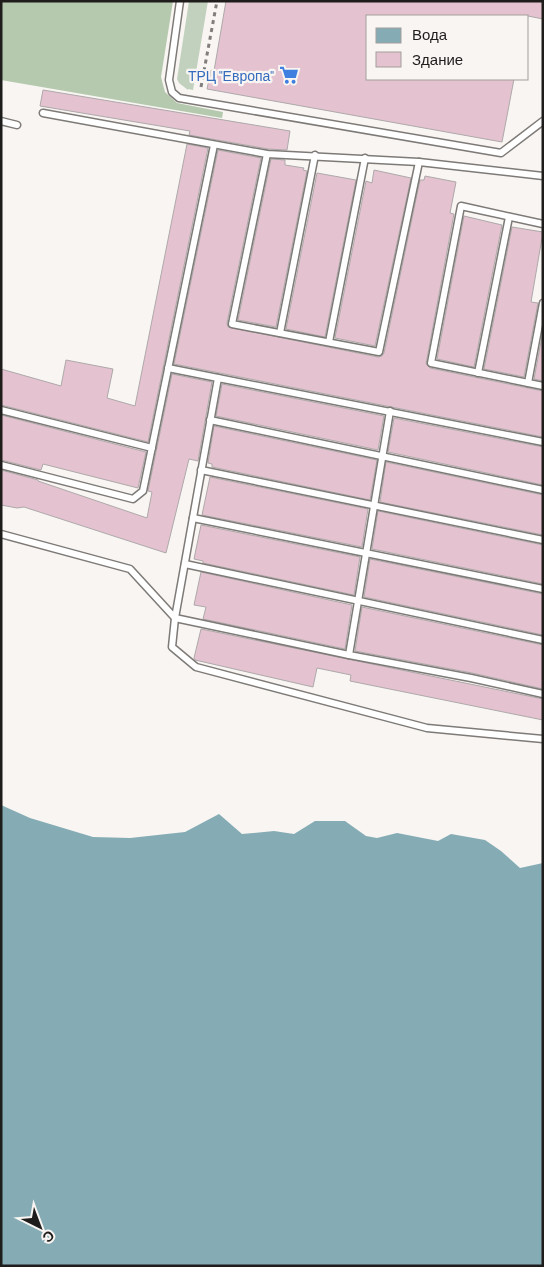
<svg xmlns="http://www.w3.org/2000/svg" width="544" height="1267" viewBox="0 0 544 1267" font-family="Barlow,sans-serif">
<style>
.green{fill:#c1d1bd}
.forest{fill:#b4c9ad}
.water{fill:#85acb5}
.building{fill:#e5c2d0;stroke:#ada9aa}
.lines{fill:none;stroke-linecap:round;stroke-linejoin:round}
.service-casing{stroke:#7d7a77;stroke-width:9}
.path{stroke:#817f7e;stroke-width:3;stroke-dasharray:4 4;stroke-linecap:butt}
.service{stroke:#fff;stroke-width:6}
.labels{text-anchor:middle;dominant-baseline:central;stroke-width:4.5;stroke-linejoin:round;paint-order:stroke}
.shop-label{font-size:14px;fill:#366cbe;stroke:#f8f5f2;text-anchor:end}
</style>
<rect width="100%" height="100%" fill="#f8f5f2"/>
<path class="green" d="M189,1H208L193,90L188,89V90L179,83L177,79Z"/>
<path class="forest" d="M1,1H173L161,77L165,92L177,103L223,112L222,118L1,80Z"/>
<path class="water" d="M1,805L30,818L93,837L130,838L185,832L219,814L242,834L274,831L294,834L315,821H345L366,836L377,838L397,833L438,841L451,834L485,840L501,851L520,868L543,863V1266H1Z"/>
<g class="building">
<path d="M226,1H543V19L528,16H368V79H514L502,142L207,89L211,70L214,71Z"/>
<path d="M43,90L290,131L287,150L268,149L189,135L190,131L40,106Z"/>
<path d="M187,144L208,148L148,442L1,405V369L61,386L66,360L113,369L107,398L135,406Z"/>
<path d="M218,150L261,158L227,323L228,327L378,357L382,356L384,353L420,180H424L425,176L456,182L450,213L454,214L426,364L430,368L543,391V437L174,364Z"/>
<path d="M271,159L285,160V165L304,168L303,170L307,171L276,327L238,320Z"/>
<path d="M374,170L411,178L375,346L335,338L366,181L372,183Z"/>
<path d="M317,173L356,180L325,337L286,329Z"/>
<path d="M464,216L502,225L474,367L437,359Z"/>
<path d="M512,227L543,232L531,302L538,303L524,377L484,369Z"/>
<path d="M543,331V381L534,379Z"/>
<path d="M172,374L212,382L198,461L189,459L166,553L24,507L17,508L1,505V470L38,480V481L147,518L152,492L148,491Z"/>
<path d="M222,384L384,416L378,450L216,416Z"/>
<path d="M1,415L146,452L138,488L43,464L41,470L1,460Z"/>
<path d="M394,418L543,447V485L388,452Z"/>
<path d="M214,426L377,460L370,500L212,467V464L208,463Z"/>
<path d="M386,462L543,495V535L380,502Z"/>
<path d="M210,477L368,509L362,547L202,515Z"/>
<path d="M378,511L543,545V584L372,549Z"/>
<path d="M201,525L360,557L354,595L203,563V561L194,559Z"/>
<path d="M370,559L543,594V635L364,597Z"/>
<path d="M201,572L352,605L345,649L203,619L206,607L194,605Z"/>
<path d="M362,607L543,645V689L472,673L355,651Z"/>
<path d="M201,629L543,699V720L350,681L351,675L317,668L313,687L195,660L194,658Z"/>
</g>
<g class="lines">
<g class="service-casing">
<g id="service">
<path d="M180,1L169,80L172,92L179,98L501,153L543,121"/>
<path d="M43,113L267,154L419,162L543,176"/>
<path d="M1,121L17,125"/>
<path d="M267,154L232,324L379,352L419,162"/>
<path d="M543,224L461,206L431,363L543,386"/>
<path d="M280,333L315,155"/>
<path d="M329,342L365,158"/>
<path d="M168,368L218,378"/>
<path d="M478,373L509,217"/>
<path d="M528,383L543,303"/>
<path d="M1,410L152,448"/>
<path d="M210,420L543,490"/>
<path d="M543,442L218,378L175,618L349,655L471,678L543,694"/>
<path d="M1,465L133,499L143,491L214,145"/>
<path d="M201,470L543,540"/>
<path d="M193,518L543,589"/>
<path d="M1,534L130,569L175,618L172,647L196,667L427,728L543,739"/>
<path d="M185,564L543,640"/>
<path d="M349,655L390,411"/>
</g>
</g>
<path class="path" d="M201,87L217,1"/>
<use href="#service" class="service"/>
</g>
<defs>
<g id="supermarket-bare" transform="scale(1.5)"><path d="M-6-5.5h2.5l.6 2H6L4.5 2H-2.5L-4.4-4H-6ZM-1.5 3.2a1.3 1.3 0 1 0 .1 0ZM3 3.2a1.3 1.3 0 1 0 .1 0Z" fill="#3f7fe0" stroke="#f8f5f2" stroke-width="2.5" paint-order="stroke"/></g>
</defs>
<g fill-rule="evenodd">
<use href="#supermarket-bare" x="289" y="75"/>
</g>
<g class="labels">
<g class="shop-label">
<text x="274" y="75">ТРЦ "Европа"</text>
</g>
</g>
<rect width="544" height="1267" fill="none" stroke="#1e1d1c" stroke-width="5"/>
<rect x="366" y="15" width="162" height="65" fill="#f8f5f2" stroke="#a19f9c"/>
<rect x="376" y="28" width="25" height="15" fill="#85acb5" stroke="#a19f9c"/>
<text x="412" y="40" font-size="15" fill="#1e1d1c">Вода</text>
<rect x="376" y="52" width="25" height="15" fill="#e5c2d0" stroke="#a19f9c"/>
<text x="412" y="65" font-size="15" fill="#1e1d1c">Здание</text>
<g transform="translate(40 1227) rotate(138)" stroke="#f8f5f2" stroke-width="4" paint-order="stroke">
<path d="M0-4L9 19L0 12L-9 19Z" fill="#1e1d1c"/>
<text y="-8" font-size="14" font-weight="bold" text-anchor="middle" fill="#1e1d1c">С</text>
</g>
</svg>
